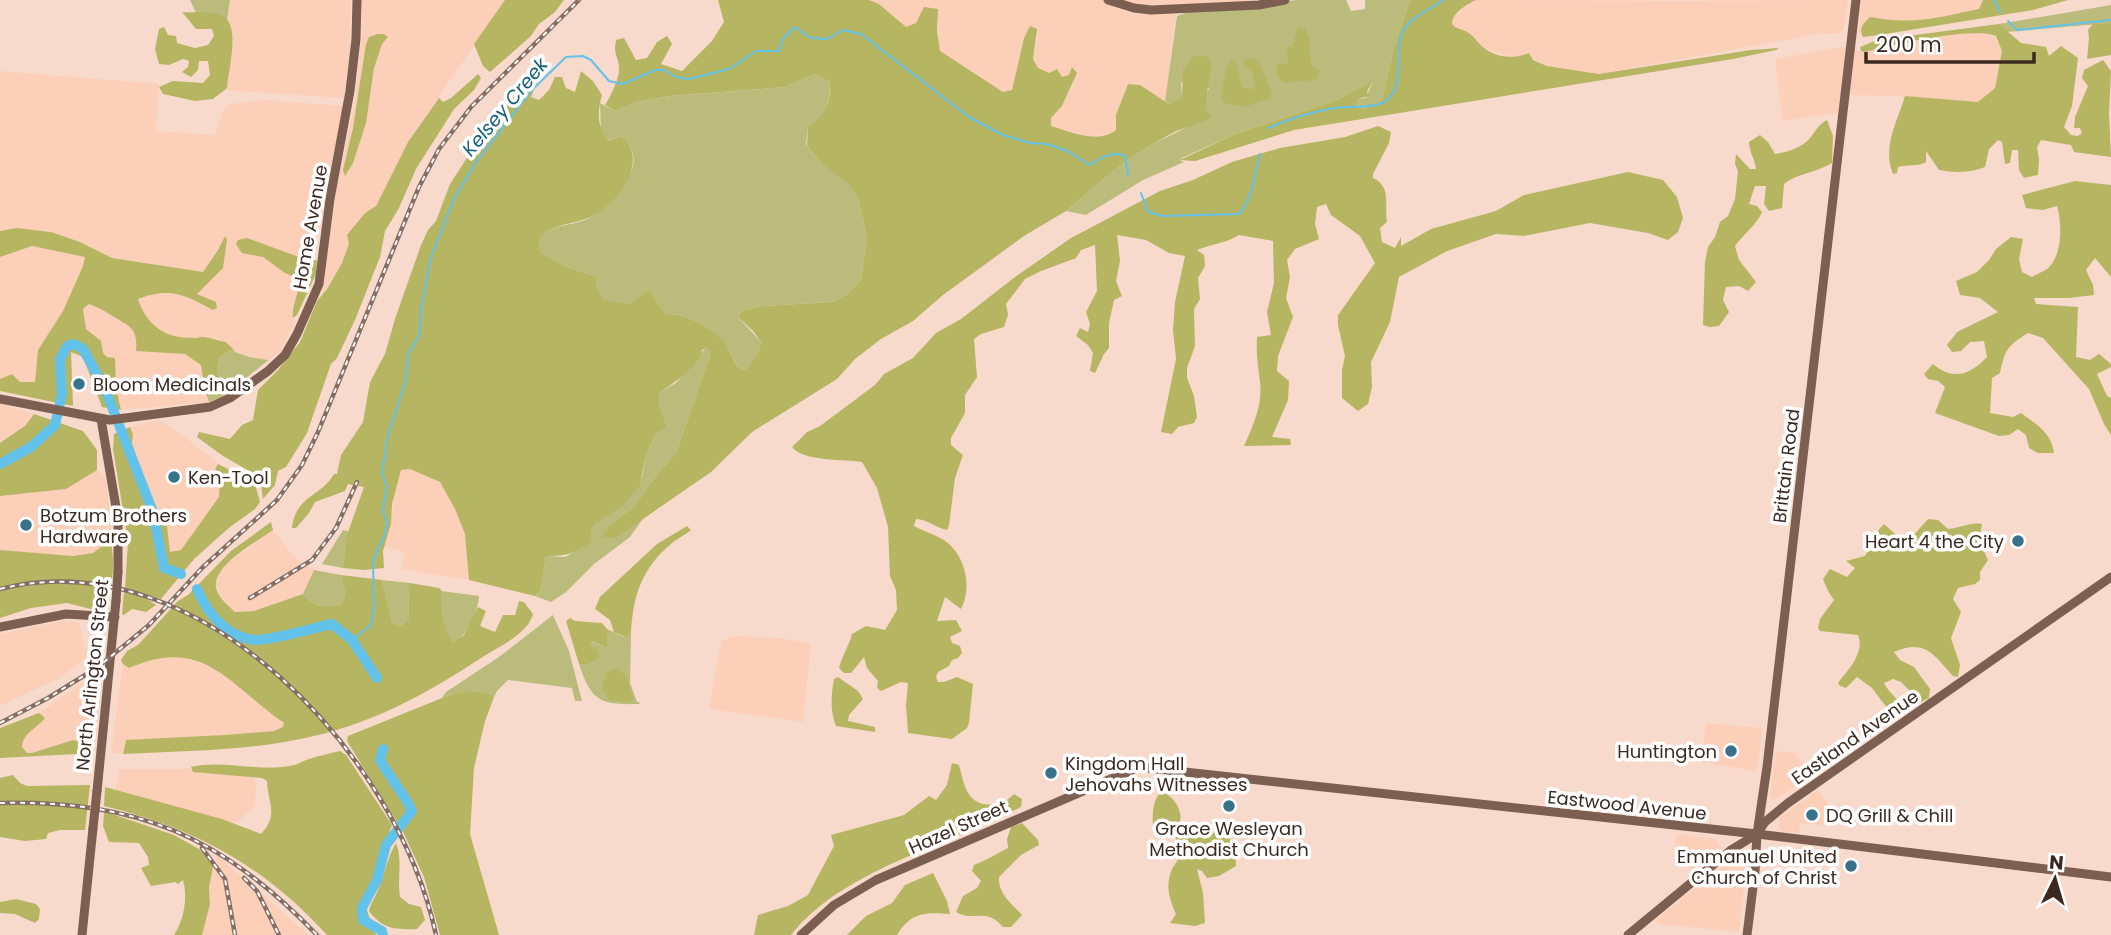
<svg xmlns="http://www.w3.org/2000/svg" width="2111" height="935" viewBox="0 0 2111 935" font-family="Poppins,sans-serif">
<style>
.built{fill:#fccfb9}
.green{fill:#bbbb7c}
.forest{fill:#b6b562}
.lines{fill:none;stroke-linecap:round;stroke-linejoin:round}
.stream{stroke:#63c2e9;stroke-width:2}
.river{stroke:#63c2e9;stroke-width:10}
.secondary{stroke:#7c5f51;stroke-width:9}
.rail-casing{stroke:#856e63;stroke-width:4.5}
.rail{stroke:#fff;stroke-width:2;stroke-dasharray:5;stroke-linecap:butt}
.secondary-bridge{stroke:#7c5f51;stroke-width:9}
.poi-dot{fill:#37718a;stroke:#fff;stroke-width:2.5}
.labels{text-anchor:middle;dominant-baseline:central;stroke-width:7;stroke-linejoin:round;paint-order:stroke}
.street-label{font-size:18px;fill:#3b2920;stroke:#fff}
.poi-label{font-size:18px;fill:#3b2920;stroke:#fff;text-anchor:start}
.water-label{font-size:19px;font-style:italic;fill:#125e79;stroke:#fff}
</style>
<rect width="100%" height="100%" fill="#f8dacc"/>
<g class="built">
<path d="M230,0H351L350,51L344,98L224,90L227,88L229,21L227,20Z"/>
<path d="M361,0H505L408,142L375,207L365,213L348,234L349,244L342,263L321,297L337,186L355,102L362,31Z"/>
<path d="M869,0H1285L1177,9L1165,101L1140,85L1128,84L1116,115V130L1110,134L1087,136L1051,126V118L1062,106L1073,85L1069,75L1062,78L1038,68L1033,59L1038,35L1024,38L1012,90L1003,92L939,51L938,18L906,27L879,4Z"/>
<path d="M1476,0L1677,1L1848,0L1843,33L1818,34L1599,74L1547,66L1524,55L1514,57L1484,49L1468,32L1456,29L1452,25V19L1458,12Z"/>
<path d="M1862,0H1983L1979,9L1949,16L1906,22L1880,19L1861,26V32L1858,34Z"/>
<path d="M1975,32L1996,37L2002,51L1995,88L1978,102L1905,96L1847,95L1855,50L1864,52L1937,37Z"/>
<path d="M1848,46L1841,112L1783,121L1775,59Z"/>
<path d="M0,71L159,84L156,131L215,135L222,112L230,104L244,102L266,100L343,106L318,237L311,261L247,238L248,252H264L285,273L299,279V289L292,306L293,318L296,321L281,350L269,360L249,357L235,352L226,342L203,336L194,339L177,337L167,333L153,326L144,315L138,299L166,291L196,300L213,310L216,302L196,294L223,268L227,241L225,237L203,272L112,258L80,242L45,230L0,253Z"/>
<path d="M32,246L85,257L83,266L63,311L38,350L35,382L28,383L20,382L12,374L0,379V257Z"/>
<path d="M89,304L103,309L127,323L133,330L137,340L136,351L185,354L195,359L201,365L203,384L209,402L121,410L116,388L115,358L107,357L102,352L101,341L86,329L83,309Z"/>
<path d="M0,403L34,414L26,425L0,443Z"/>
<path d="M160,420L201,449L218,464L215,469L220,477L219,497L215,503L181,550L170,553L167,526L146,488L132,443L133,434L130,427Z"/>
<path d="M410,469L440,482L455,509L465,534L469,580L402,569L405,552L384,547L391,524L395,485L401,470Z"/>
<path d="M97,470L106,477L111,527L110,540L93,553L73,556L0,550V496L66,489Z"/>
<path d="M273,530L289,551L298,560L314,570L303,594L254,611L235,612L217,591L215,582L219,572L234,558Z"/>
<path d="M62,621L79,622L88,658L56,680L0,706V634Z"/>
<path d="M735,636L781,638L811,644L803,722L709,709L721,641Z"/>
<path d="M168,655L185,657L225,673L293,732L124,742L123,753H111L123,664L132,665Z"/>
<path d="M95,674H103L93,759H77L80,750L77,741L73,740L32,753H27L21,747L22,740L29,731L40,725L44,718L39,713Z"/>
<path d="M1706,723L1763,728L1757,771L1701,762Z"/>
<path d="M1776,751L1795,753L1811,776L1775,800L1770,797Z"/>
<path d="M120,769H242L249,771L256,782L255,806L239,821L222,824L115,793Z"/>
<path d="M1818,790L1832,809L1831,826L1800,823L1799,833L1779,831V818Z"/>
<path d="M1677,834L1716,839L1721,847L1691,871L1678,856L1674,857Z"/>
<path d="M217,855L309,935H202L210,897L209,888Z"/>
<path d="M1727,862L1746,869L1739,932L1658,924L1656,920Z"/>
</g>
<g class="green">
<path d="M190,0H230L227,20L222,16L196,13Z"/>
<path d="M1296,0H1346L1351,11L1365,9V0H1410L1393,51L1382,100L1363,109L1356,105L1358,99L1366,98L1372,83L1339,99L1233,135L1182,158L1180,160L1184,162L1143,180L1086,215L1066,211L1119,166L1151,145L1211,115L1206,110L1205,97L1209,88L1181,82L1182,97L1169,104L1165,101L1177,16L1188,12L1229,10Z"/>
<path d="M2111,5V23L2007,32L1999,24Z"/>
<path d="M815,74L830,82C829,106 828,112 808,127L806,145L822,164L852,186L859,202L867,238L861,280L847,294L834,302L761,306L742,311L738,317L761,342L759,350L746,370L739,369C734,360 729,347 722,340C708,326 686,313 667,314C658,308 658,299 651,292H645L629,304L601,299L596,286L598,277L567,267L541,253L539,246L541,236C554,224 571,226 587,219C595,215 602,207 608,201C626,183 648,159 621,136L608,141L601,131L600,103L615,111L637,102L671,96L785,87Z"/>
<path d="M707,346L710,355L676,453L657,474L634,507L611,524L617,537L644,517L630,537L594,564L566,592L551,602L535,596L541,589L546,556L565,557L591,542V532L595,524L642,477L646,456L655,435L667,427L659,404L660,392L676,383Z"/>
<path d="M233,349L235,352L249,357L268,360L277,353L224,396L209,402L205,390L220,386L217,370L220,357Z"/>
<path d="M343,530L348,531L343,568L322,564Z"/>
<path d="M314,570L341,575L345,593L342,604C323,607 316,609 303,594Z"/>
<path d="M382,580L410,583L408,587L409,619L399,627L392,622Z"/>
<path d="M442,591L479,596C478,612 467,636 453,643C443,627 441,610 442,591Z"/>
<path d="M553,615L569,651L582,701H575L572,688L508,680L497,691L494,697L492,695L442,698L446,692L499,657Z"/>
<path d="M607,629L624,637L631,633L630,683L637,702H640L639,704C600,705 591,701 579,664H589L598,660L590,646L591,641L607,648Z"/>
</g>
<g class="forest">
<path d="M505,0H564L555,12L539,24L531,36L490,72L483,66L474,44Z"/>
<path d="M718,0H869L879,4L906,27L916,23L924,7L938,9L937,31L940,51L1003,92L1012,90L1024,38L1030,26L1037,29L1033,59L1038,68L1049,73L1057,69L1062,77L1069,75L1072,67L1077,73L1062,106L1051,118V126C1070,132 1099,144 1116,130V115L1128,84L1140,85L1169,104L1182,97L1183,69L1194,56L1202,55L1211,59C1212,77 1205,92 1206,110L1212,115L1207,120L1176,131L1151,145L1119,166L1066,211L1024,236L943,295L913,321L881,339L855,359L837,379L752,432L711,472L617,537L601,538L611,524L634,507L657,474L676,453L710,355L707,347L702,350C700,365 673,384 660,392L659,404L667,427L655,435L646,456L639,487L623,505L595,524L591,532V542C575,554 565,556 546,556L541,589L535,596L469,580L465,534L455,509L440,482L410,469L401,470L392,504L391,524L383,551L384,568L364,570L343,568L347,535L364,487L348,484L345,491L315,502L309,513L296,528H292C295,496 322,496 334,474H337L341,455L363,422L370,382L385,354L395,319L421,245L428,230L436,221L450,184L476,144L540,65L543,67L531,97L539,100L549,90L555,77H562L566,88L575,92L581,71L593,81L602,95C597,112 597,128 609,141L621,136C633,146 635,156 631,171C625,192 603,214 582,220C567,225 553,225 541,236L539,246L541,253L567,267L598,277L596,286L602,299L629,304L645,292H651C658,299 658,308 667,314C686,313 707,326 722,339C729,346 733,360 739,369L746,370L759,350L761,342L753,331L738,317L742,311L761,306L834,302L847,294L861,280L867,238L859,202L851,186L822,164L807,146L808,127C827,112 830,106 830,82L815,74L785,87L670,96L637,102L615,111L605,105C611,95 620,78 619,67C618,55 613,56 616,40L624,38L636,60L647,58L657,42L667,36L672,44L661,64L682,71L712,41L724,22Z"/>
<path d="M1410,0H1476C1466,5 1452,13 1452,24C1457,30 1461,28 1467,32C1474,35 1478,44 1484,48C1496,58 1515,59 1529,53L1533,60L1547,66L1599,74L1751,50L1779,48L1776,50L1733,59L1294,130L1195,161L1180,160L1233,135L1339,99L1372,82L1367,92L1369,96L1358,99L1356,105L1363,109L1382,100L1393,51Z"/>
<path d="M1983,0H2068L2033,10L1879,35L1863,37C1858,28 1864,23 1870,17C1916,25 1935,18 1979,9Z"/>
<path d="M182,12C193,13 210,11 221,15C242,23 228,70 227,88L213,99L195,101L163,94L159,87L173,81L203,83L210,75L208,61H199L198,70L191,77L182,72L188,67L189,61L183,59L169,65L159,64L155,49L159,29L164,27L168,35L176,36L177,43L195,48L208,45L214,36L212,29H196Z"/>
<path d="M2111,23V55L2087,59L2089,38L2088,30L2093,24Z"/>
<path d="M1999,24L2021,43L2046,47L2049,56L2061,46L2078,58L2072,106L2064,127L2071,135L2078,136L2082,133L2080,128H2074L2075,117L2088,86L2082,78L2084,70L2103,60L2111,71L2109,113L2111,157L2074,152L2071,145L2041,140L2037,147L2039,160L2038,175L2024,178L2019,170L2018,150H2012L2010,163L2005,164L2002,142L1998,140L1989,149L1985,167C1970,173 1955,173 1939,170L1926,151V162C1919,167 1906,164 1898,167L1897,173L1893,174C1882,146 1897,123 1905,96L1978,102L1995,88L2002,51L1996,36C1973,26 1892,45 1864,52L1861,51L1860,47L1877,40Z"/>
<path d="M1298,27L1305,29C1315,46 1306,50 1312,66L1320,70L1315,80L1284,83C1276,78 1277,71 1278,63L1288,64L1287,47L1292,46Z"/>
<path d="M378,34H384L388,37L382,44L374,68L366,123L353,163L345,176L343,170L353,128L366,44L369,37Z"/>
<path d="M1252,58L1259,63L1272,93L1270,98L1245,107L1226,104L1221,98C1223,86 1224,70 1231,61H1235C1240,70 1238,79 1242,88L1255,89L1252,72L1243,65L1244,59Z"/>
<path d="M478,74L481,78L474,90L454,109L416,169L399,208L385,231L380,257L355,320L337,358L331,364L307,433L286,467L278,471L275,485L263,499L260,477L223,456L197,437L199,432L230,439L242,425L253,420L258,390L278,370L300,342L317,301L327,289L342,263L349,244L347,235L365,213L376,206L408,142L439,98L443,102L451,98Z"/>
<path d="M1827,120L1833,136L1832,163C1816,173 1797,173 1784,184L1782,208L1769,211L1764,204L1766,186H1755L1749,204L1757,206L1762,212C1758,223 1743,235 1735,246L1739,260L1756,282L1748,291L1739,286L1726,287L1723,300L1729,312L1719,326L1710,327L1703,325L1705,262L1708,247L1715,237L1720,222L1728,216L1735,199L1738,171L1735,164L1736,154L1750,169H1756C1755,159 1749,152 1749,142L1760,135L1768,142L1775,154C1788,152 1802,148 1811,137C1817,129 1818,125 1827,120Z"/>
<path d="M1378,126L1391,132L1389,143L1373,174V178C1392,187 1384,205 1387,222L1380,228L1382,242L1395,248L1401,237V246L1431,229L1496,211L1524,195L1628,172L1663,180L1677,197L1683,218L1678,232L1668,240L1648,233L1590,223L1524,236L1496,234L1447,251L1399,277L1390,322L1371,362L1372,387L1368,404L1358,411L1342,398V370L1345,356L1338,325V315L1375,263L1360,236L1331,215L1326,204L1317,207L1315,224L1319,239L1295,249L1287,260L1290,277L1286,298L1293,317L1278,356L1277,371L1289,381L1288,400L1272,437L1290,439L1291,445L1244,446C1253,426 1263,404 1260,382C1258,366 1256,353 1257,337L1271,335L1267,312L1274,283L1273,241L1239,235C1226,243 1212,244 1197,250L1204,255L1205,266L1198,278L1200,299L1194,309L1195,346L1187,368V378L1194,396L1197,417L1194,423L1178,427L1172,434L1161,432L1176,359L1173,330L1175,302L1185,256L1169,253L1146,240L1117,235L1120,261L1116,281L1122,296L1114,300L1109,323V348L1104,354L1095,373L1090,371L1093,353L1088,345L1076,336L1080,328L1088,332L1090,324L1086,312L1097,291L1095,245L1081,250L1076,258L1041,271L1025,279L1006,304L1008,315L1004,327L981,334L974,339L977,377L965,395V413L951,438V445L963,455L955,478L949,525L947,530C936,528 927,519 916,519L914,526C925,532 944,537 952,547C967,563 971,590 961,609L945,597L937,621L956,620L962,631L950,637L952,643L960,646L962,653L958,658L952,660L949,666L938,672L936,677L938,682H944L957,677L973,684L969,723L967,728L952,739L908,733L906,705L908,683L901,682L881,691L877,688L878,681L867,668L864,657L851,673H844L839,668C842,656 849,646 852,634L866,626L885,630L897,610L896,590L890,576L888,527L877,488L862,462C845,459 803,462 792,447L807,432L820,426L875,385L884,374L913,358L936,333L961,319L1015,277L1071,238L1160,191L1193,180L1232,162L1280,148L1345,137Z"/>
<path d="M2075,181L2111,185V277L2095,258L2086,270L2093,285L2094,295L2069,298H2034L2036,304L2078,307L2076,357L2090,360L2099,354L2111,364V367L2097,374L2107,396L2111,398V435L2104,424L2089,389L2043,338L2028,333C2007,346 2005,350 2000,373L1992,378L1990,413L2013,417L2021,413C2036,424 2052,433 2054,453H2038L2029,448L2026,435L2018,429L2009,435L1999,436L1935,413L1945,387L1938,381L1928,379L1924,374L1933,364C1953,381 1970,375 1987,357L1984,341L1970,342L1961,351L1952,352L1947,345L1957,332L1998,312L1980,298L1960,295L1956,281L1977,272L1989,260L1996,249L2011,237L2023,239L2019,259L2022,272L2032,277C2036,274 2043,272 2047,269C2063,256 2062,223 2057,206L2043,210L2026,208L2022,195Z"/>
<path d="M17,228L51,232L80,242L112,258L203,272L218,250L225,236L227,240L223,268L197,294L216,302L217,308L213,310C183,294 171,287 138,299C147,326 165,338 193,338C198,339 200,336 204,337C212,338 218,341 226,342L233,349L220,357L217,370L220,386L205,390L201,365L185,354L136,351C138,329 131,327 114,317C105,311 98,307 89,304L83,309L86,329L101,341L103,353L107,357L115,358L116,388L121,410L102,407L83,357L71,352L73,406L0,391V379L12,374L20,382H35L38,350L63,311L83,266L85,257L32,246L0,257V231Z"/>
<path d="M247,238L310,261L317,260L316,274L297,315L293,318C291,304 300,294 299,279L285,273L263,257L242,253L236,244L238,240Z"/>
<path d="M34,414L83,431L97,450V470L66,489L0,496V443L26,425Z"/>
<path d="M130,427L133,434L132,443L146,488L167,526L170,552L181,550L219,497L220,477L215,469L218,464L252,481L255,484L260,502L255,509L230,527L194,559L161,599L125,588L128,541L113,449L114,434Z"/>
<path d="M1928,519L1938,520L1948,529C1960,528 1971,522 1982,524L1979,540L1988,560L1980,572V580L1975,584L1958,588L1953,599L1961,612L1951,638L1960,665L1958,677L1953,676C1934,655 1925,638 1894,652L1900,660L1914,667L1930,689L1929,698L1921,702L1901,682L1893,679L1884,683C1889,694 1900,699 1904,710L1901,715L1894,717L1872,688L1857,677L1846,688L1840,686L1838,683C1849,669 1865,652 1858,635L1820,631L1818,628L1820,619L1834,600L1828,591L1823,579L1830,569L1847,577L1855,568L1846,561L1865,556C1873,545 1875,532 1884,524L1895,534L1911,538Z"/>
<path d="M271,522L273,530C258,541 207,568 217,591C220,599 229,606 235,612L254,611L303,594C316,609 323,607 342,604L345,593L341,575L382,580L392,622L399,627L409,619L408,587L410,583L439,588L442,591C441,610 443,626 453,643L464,635L478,607L486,611L480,626L495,632L503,615H515L519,601L524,602L533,614C528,634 498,647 481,658C430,692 375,722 314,736C252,751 187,751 123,754L126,740L225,735L274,731L283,727L284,723C229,685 204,635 129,668L123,664L121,660L127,651L138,645L178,601L188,595L231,551Z"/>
<path d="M687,526L691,530C685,535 678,538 672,543C642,568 633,595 631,633L625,637L614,632L610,620L595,609L600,597L657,544Z"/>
<path d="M110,540C116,558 113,596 103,612L67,603L31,608L0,618V550L73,556L93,553Z"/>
<path d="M124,592L147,599L156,605L146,612L132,609L124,615L122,614Z"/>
<path d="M570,618L575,621L602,623L607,629V648L592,641L590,645L599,652L598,660L589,664H579L566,621Z"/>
<path d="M618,668L627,677L633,700L628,702L610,700L602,689L607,672Z"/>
<path d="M838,677L858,691L863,699L849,715L848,721L875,727V732L836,726C830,711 831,695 834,679Z"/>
<path d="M467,691L492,695L494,697L485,721L474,768L470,834L499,935H440L424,877L404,834L347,741L348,736L442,698Z"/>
<path d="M39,713L45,718C37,729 23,732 22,747L27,753H32L73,740L77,741L80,746L77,754L0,758V728Z"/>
<path d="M340,751L346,755L392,825L364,903L376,935H327C264,866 195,828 104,806L105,787L222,819L261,834C279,815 268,804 267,781L262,778L193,772L191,767C224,759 260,773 294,765C299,764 304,760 309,759C319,756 330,753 340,751Z"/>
<path d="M952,763L959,765C962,775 964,790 972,798C983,809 1005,805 1014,794L1022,799L1021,807C948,845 841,871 791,935H754L758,915L788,906L808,895L834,846L831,835L904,815L929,796L936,800L947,785Z"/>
<path d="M13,775L20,783L27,786L90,785L85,830H60L48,833L46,839L25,841L0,837V778Z"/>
<path d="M1163,791C1176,800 1185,812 1178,828L1160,827L1153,824C1152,813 1153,797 1163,791Z"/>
<path d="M106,812L174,835L199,849L214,862L209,888L210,904L202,935H174C184,920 188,898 183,880L178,884L175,882L151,886L141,868L149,865L148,857L139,843L109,842L103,826L104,813Z"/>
<path d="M1022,823L1038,840L1039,845L1021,855L999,877C998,894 1011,903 1022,915L1011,927H1003C985,906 974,923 956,912L963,896L977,888L981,881L972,871L974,865C987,860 996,854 1008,848L1007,839L1011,827Z"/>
<path d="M1202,830L1230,836L1231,857L1236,858V866L1219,876L1207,878L1202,871L1197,869L1203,893L1205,923L1195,926L1170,923L1176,914C1169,899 1165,885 1172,869C1174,865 1177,862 1178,859C1180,851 1175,844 1176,836Z"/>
<path d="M396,843C403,860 397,879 400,897L409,904L421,907L425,920L417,929C395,930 383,929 369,911C371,902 375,898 378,890C385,874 387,858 396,843Z"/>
<path d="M933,873L947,901L950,914C925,912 911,912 897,935H847L866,916L892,903L905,885Z"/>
<path d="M16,899L36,904L40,909L39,919L35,923L15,914L0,913V902Z"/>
</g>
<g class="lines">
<g class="stream">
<path d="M1994,0L2000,12"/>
<path d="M2008,21L2017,30L2111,20"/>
<path d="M1268,128C1289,119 1311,112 1334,108C1347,106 1377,109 1387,100C1406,85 1393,53 1402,33C1409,17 1430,10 1443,0"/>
<path d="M1141,193L1148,212L1162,216L1239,214C1253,199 1254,175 1260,154"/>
<path d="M352,640L371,625L374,607L373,560L385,534L387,523L383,510L387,487L382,474L388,435L406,380L408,354L419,336L421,310L430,260L454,199L474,165L531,91L566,57L583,56L591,60L609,81L623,84L655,70H664L676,77L689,79L729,69L756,51H779L783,39L794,27L811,38L827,39L843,30L861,34L969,117L1003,135L1030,143L1047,144L1067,151L1090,165C1100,158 1113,150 1125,156L1128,176"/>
</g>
<g class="river">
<path d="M0,464L31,447L55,425L62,394L60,359L67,346L74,344L83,349L105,389L153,512L164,568L181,574"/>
<path d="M197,589C207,613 228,639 257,640C273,640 314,628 332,624L352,640L377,678"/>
<path d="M383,749L380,760C390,778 404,793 412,811L386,845L377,880L362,908L363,920L382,931L383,935"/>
</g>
<g class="secondary">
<path d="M1108,0L1134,8L1151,10L1259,5L1285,0"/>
<path d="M0,399L110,420L210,407L230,398L268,371L285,355L297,334L319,284L330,199L350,91L356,39L357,0"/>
<path d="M101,419L118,519V572"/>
<path d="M0,627L66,614L115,617"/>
<path d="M97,791L116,601"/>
<path d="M82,935L93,828"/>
<path d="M801,935L834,905L876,880L1139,767L1757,834L2111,877"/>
<path d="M1628,935L1731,850L1757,834L1765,822L1788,803L2111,577"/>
<path d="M1747,935L1755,871L1757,834L1767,767L1856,0"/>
</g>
<g class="rail-casing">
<g id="rail">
<path d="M0,589C199,539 398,755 436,935"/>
<path d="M250,598L312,560L336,528L357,482"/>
<path d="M0,723L48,698L98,667L149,625L202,568L277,500L302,465L318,432L419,187L439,149L471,107L579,0"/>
<path d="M0,803C138,800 221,836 317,935"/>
<path d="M202,848L225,879L235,935"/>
<path d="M244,878L257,891L279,935"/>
</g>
</g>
<use href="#rail" class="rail"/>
<g class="secondary-bridge">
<path d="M116,601L118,572"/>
<path d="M93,828L97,791"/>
</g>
</g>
<g class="poi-dot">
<circle cx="79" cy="384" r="7"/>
<circle cx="174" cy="477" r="7"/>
<circle cx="26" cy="525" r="7"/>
<circle cx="2018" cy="541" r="7"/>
<circle cx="1731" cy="751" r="7"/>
<circle cx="1051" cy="773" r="7"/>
<circle cx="1229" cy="806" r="7"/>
<circle cx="1812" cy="815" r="7"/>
<circle cx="1851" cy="866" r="7"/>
</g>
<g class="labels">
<g class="street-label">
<text transform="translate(310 227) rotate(-80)">Home Avenue</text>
<text transform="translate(1786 466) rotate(-83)">Brittain Road</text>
<text transform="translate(92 675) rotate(-84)">North Arlington Street</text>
<text transform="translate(1855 737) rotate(-35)">Eastland Avenue</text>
<text transform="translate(1627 805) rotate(6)">Eastwood Avenue</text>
<text transform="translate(958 827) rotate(-24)">Hazel Street</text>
</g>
<g class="poi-label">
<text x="93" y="384">Bloom Medicinals</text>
<text x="188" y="477">Ken-Tool</text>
<text x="40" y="515">Botzum Brothers<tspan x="40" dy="21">Hardware</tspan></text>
<text x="2004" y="541" text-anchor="end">Heart 4 the City</text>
<text x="1717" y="751" text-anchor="end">Huntington</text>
<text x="1065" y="763">Kingdom Hall<tspan x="1065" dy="21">Jehovahs Witnesses</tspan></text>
<text x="1826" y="815">DQ Grill &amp; Chill</text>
<text x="1229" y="828" text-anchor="middle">Grace Wesleyan<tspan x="1229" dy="21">Methodist Church</tspan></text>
<text x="1837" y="856" text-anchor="end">Emmanuel United<tspan x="1837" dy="21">Church of Christ</tspan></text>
</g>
<g class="water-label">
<text transform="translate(505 107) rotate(-50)">Kelsey Creek</text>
</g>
</g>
<g transform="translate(2055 879) rotate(5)" stroke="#ffffff" stroke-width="5" paint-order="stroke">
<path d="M0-5L12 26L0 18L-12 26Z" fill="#3b2920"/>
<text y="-10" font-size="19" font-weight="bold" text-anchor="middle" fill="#3b2920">N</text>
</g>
<path d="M1866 52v10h168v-10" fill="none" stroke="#3b2920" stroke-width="3.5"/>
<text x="1876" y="52" font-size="21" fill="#3b2920" stroke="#ffffff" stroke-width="5" paint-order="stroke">200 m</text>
</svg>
